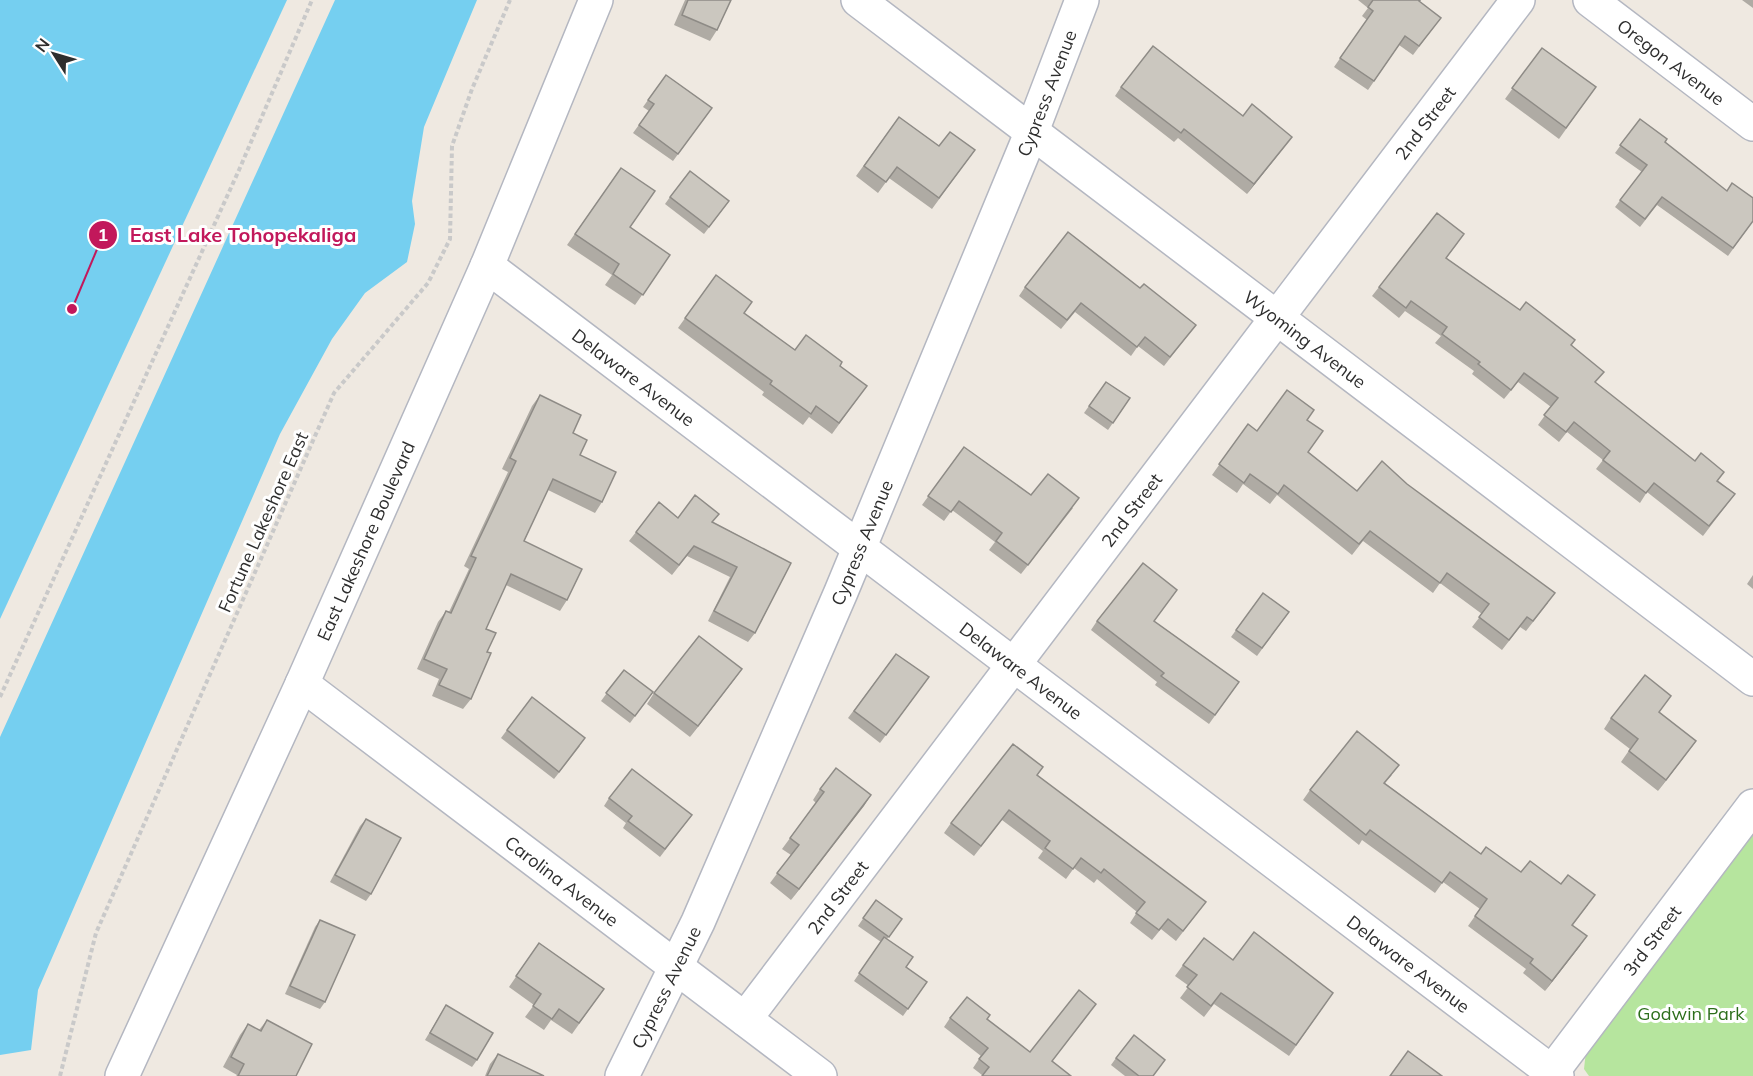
<svg xmlns="http://www.w3.org/2000/svg" width="1753" height="1076" viewBox="0 0 1753 1076" font-family="Mulish,sans-serif">
<style>
.green{fill:#b6e59e}
.water{fill:#75cff0}
.lines{fill:none;stroke-linecap:round;stroke-linejoin:round}
.minor-casing{stroke:#b4b7c1;stroke-width:36}
.path{stroke:#c9c9c9;stroke-width:4;stroke-dasharray:4.5 3;stroke-linecap:butt}
.minor{stroke:#fff;stroke-width:33}
.wall{fill:#afaba4}
.shaded-wall{fill:#8e8b86}
.building{fill:#cbc7bf;stroke:#8e8b86;stroke-width:1.5}
.labels{text-anchor:middle;dominant-baseline:central;stroke-width:6;stroke-linejoin:round;paint-order:stroke}
.street-label{font-size:18px;fill:#2e2e2e;stroke:#fff}
.park-label{font-size:18px;fill:#2c6e1b;stroke:#fff}
.leader{fill:none;stroke:#c2185b;stroke-width:2}
.callout-dot{fill:#c2185b;stroke:#fff;stroke-width:2}
.mark-label{font-size:18px;text-anchor:middle;font-weight:bold;fill:#fff}
.callout-label{font-size:20px;text-anchor:middle;font-weight:bold;fill:#c2185b;stroke:#fff;stroke-width:6;stroke-linejoin:round;paint-order:stroke}
</style>
<rect width="100%" height="100%" fill="#efe9e1"/>
<path class="green" d="M1753,827V1076H1589L1584,1069L1586,1051Z"/>
<g class="water">
<path d="M0,0H287L0,619Z"/>
<path d="M335,0H477L424,127L412,201L415,224L407,262L365,293L332,339L280,434L38,990L31,1050L0,1055V737Z"/>
</g>
<g class="lines">
<g class="minor-casing">
<g id="minor">
<path id="s1" d="M858,0L1753,679"/>
<path id="s2" d="M1590,0L1753,124"/>
<path id="s3" d="M487,266L1557,1076"/>
<path id="s4" d="M302,684L820,1076"/>
<path id="s5" d="M745,1019L1518,0"/>
<path id="s6" d="M122,1076L302,684L487,266L596,0"/>
<path id="s7" d="M622,1076L698,922L841,592L1032,131L1082,0"/>
<path id="s8" d="M1549,1076L1753,806"/>
</g>
</g>
<g class="path">
<path d="M0,697L239,170L312,0"/>
<path d="M60,1076L96,933L334,393L428,283L450,239L452,146L472,89L510,0"/>
</g>
<use href="#minor" class="minor"/>
</g>
<g class="wall">
<path d="M685,0H731L717,30L710,41L674,25Z"/>
<path d="M1358,0H1421L1419,2L1434,27L1413,55L1399,45L1368,90L1334,67L1367,20L1362,16L1368,8Z"/>
<path d="M1742,0H1753V8Z"/>
<path d="M1542,48L1596,87L1559,139L1505,99Z"/>
<path d="M666,75L712,108L673,161L633,133L649,111L643,107Z"/>
<path d="M1121,87L1285,146L1247,194L1178,138L1174,142L1115,96Z"/>
<path d="M899,117L939,146L975,150L932,209L889,178L878,193L856,176Z"/>
<path d="M1640,119L1753,221L1728,256L1657,205L1640,227L1615,207L1642,172L1615,153Z"/>
<path d="M621,168L630,227L670,255L635,305L605,285L612,275L567,245Z"/>
<path d="M670,197L729,201L704,234L665,204Z"/>
<path d="M1458,243L1446,258L1520,310L1572,345L1596,383L1735,494L1703,536L1647,492L1640,503L1596,469L1603,460L1567,432L1559,442L1538,425L1551,407L1518,382L1504,399L1472,374L1474,371L1435,343L1441,336L1405,311L1399,318L1372,296L1379,287Z"/>
<path d="M716,275L744,313L795,350L840,366L867,386L832,434L809,417L803,425L762,395L764,392L678,328Z"/>
<path d="M1025,287L1140,288L1196,325L1164,366L1138,346L1131,356L1075,312L1061,329L1019,296Z"/>
<path d="M1106,382L1130,398L1108,430L1084,413Z"/>
<path d="M540,395L573,433L580,455L602,502L595,513L548,490L524,541L567,600L560,611L506,585L486,629L487,652L471,699L463,709L432,696L439,679L417,669L438,622L446,611L449,612L469,569L464,566L508,472L502,469L532,406Z"/>
<path d="M1307,420L1308,452L1357,491L1407,484L1548,603L1526,631L1520,627L1502,650L1472,627L1482,614L1440,583L1433,593L1363,541L1352,555L1277,495L1270,504L1243,484L1237,493L1212,475L1248,424L1257,431Z"/>
<path d="M964,447L1031,495L1073,508L1021,574L989,550L995,542L952,510L944,521L922,505Z"/>
<path d="M678,518L713,522L791,563L755,633L748,642L708,621L730,577L687,556L672,575L629,541L636,532Z"/>
<path d="M1753,575V589L1747,584Z"/>
<path d="M1177,590L1154,621L1239,682L1209,724L1155,685L1157,682L1091,630L1097,621Z"/>
<path d="M1263,593L1289,612L1257,656L1231,637Z"/>
<path d="M896,654L929,677L880,743L848,718Z"/>
<path d="M742,669L690,737L647,704L654,693Z"/>
<path d="M624,670L653,692L630,723L601,701Z"/>
<path d="M1659,713L1696,741L1658,791L1621,762L1630,749L1604,729L1611,718Z"/>
<path d="M507,730L580,746L554,779L501,738Z"/>
<path d="M1043,767L1037,775L1206,902L1176,941L1161,929L1152,940L1130,923L1137,912L1097,879L1094,883L1074,868L1066,879L1038,858L1043,851L1002,820L974,856L944,833L951,823Z"/>
<path d="M1392,775L1385,783L1481,854L1521,872L1588,905L1573,925L1580,946L1545,991L1523,973L1526,969L1468,926L1480,909L1443,882L1435,893L1362,840L1359,845L1303,800L1310,790Z"/>
<path d="M820,789L871,795L791,900L770,883L791,855L782,849L816,803L813,800Z"/>
<path d="M609,798L692,815L660,857L623,828L626,823L604,806Z"/>
<path d="M366,819L371,894L366,901L330,882L360,826Z"/>
<path d="M876,900L902,919L887,939L906,967L927,982L903,1016L854,981L881,942L858,926Z"/>
<path d="M320,920L325,1002L320,1009L285,994L315,927Z"/>
<path d="M539,943L604,989L572,1034L551,1020L544,1030L525,1017L534,1005L509,987Z"/>
<path d="M1233,960L1333,993L1289,1056L1214,1004L1204,1017L1180,998L1189,986L1175,976L1183,965Z"/>
<path d="M446,1005L477,1060L472,1067L425,1040Z"/>
<path d="M1090,1013L1052,1061L982,1075L973,1068L981,1056L944,1027L950,1018L987,1019L1030,1052Z"/>
<path d="M267,1020L296,1076H236L237,1075L223,1067L240,1035L248,1024L259,1030Z"/>
<path d="M498,1054L544,1076H485L490,1064Z"/>
<path d="M1116,1058L1153,1076H1125L1111,1065Z"/>
</g>
<g class="shaded-wall">
<path d="M1292,137L1285,146L1247,194L1254,184Z"/>
<path d="M742,669L734,680L690,737L698,726Z"/>
<path d="M1696,741L1688,752L1658,791L1666,780Z"/>
<path d="M871,795L864,806L791,900L799,889Z"/>
<path d="M1587,936L1580,946L1545,991L1552,981Z"/>
</g>
<g class="building">
<path d="M688,0H731L717,30L682,15Z"/>
<path d="M1373,0H1420L1419,1L1441,18L1419,46L1405,36L1374,81L1340,58L1373,11L1368,7Z"/>
<path d="M1153,46L1243,116L1252,104L1292,137L1254,184L1184,129L1181,133L1121,87Z"/>
<path d="M1542,48L1596,87L1566,128L1512,88Z"/>
<path d="M666,75L712,108L678,154L639,125L654,104L648,100Z"/>
<path d="M899,117L939,146L950,132L975,150L939,198L897,167L886,182L864,166Z"/>
<path d="M1640,119L1667,139L1665,142L1727,191L1732,183L1753,198V221L1733,248L1662,197L1645,219L1620,200L1647,165L1620,145Z"/>
<path d="M621,168L655,191L630,227L670,255L643,295L613,274L619,264L575,234Z"/>
<path d="M690,171L729,201L709,227L670,197Z"/>
<path d="M1437,213L1464,234L1446,258L1520,310L1526,302L1575,340L1571,345L1604,372L1595,382L1695,461L1701,453L1724,472L1717,481L1735,494L1709,526L1654,483L1646,493L1603,460L1610,451L1574,422L1566,432L1544,415L1558,398L1524,373L1511,390L1478,364L1480,362L1442,334L1447,327L1411,301L1406,308L1379,287Z"/>
<path d="M1068,232L1140,288L1144,284L1196,325L1170,357L1145,337L1137,347L1081,303L1067,320L1025,287Z"/>
<path d="M716,275L752,302L744,313L795,350L806,335L842,362L840,366L867,386L839,423L816,406L811,414L770,384L772,381L685,318Z"/>
<path d="M1106,382L1130,398L1113,423L1089,406Z"/>
<path d="M1287,390L1314,410L1307,420L1323,431L1308,452L1357,491L1382,461L1407,484L1555,593L1533,621L1527,617L1509,640L1479,617L1489,604L1447,573L1440,583L1370,531L1359,544L1284,485L1278,494L1250,474L1244,483L1219,464L1248,424L1257,431Z"/>
<path d="M540,395L581,415L573,433L587,440L580,455L616,472L602,502L553,479L524,541L582,569L567,600L511,574L486,629L496,633L487,652L491,653L471,699L439,685L447,669L424,659L446,611L451,613L476,558L471,556L516,461L510,458Z"/>
<path d="M964,447L1031,495L1048,474L1079,498L1028,565L996,541L1002,533L959,501L951,512L928,496Z"/>
<path d="M695,495L719,514L712,522L791,563L755,633L714,611L737,567L694,546L679,565L636,532L659,502L678,518Z"/>
<path d="M1143,563L1177,590L1154,621L1239,682L1215,715L1161,676L1164,673L1097,621Z"/>
<path d="M1263,593L1289,612L1262,648L1236,630Z"/>
<path d="M699,636L742,669L698,726L654,693Z"/>
<path d="M896,654L929,677L886,735L854,711Z"/>
<path d="M624,670L653,692L635,716L606,693Z"/>
<path d="M1645,675L1671,696L1659,712L1696,741L1666,780L1629,751L1638,739L1611,718Z"/>
<path d="M532,697L585,738L559,772L507,730Z"/>
<path d="M1357,731L1399,765L1384,783L1481,854L1486,847L1521,872L1530,861L1561,884L1568,875L1595,895L1572,925L1587,936L1552,981L1530,963L1533,959L1475,916L1487,899L1450,872L1442,883L1370,830L1366,835L1310,790Z"/>
<path d="M1013,744L1043,767L1037,775L1206,902L1183,931L1168,919L1159,930L1136,913L1145,902L1104,869L1101,873L1081,858L1073,869L1045,848L1050,841L1009,810L981,846L951,823Z"/>
<path d="M836,768L871,795L799,889L777,873L799,845L790,838L824,792L820,789Z"/>
<path d="M632,769L692,815L665,849L628,821L632,816L609,798Z"/>
<path d="M366,819L401,838L371,894L335,875Z"/>
<path d="M876,900L902,919L889,937L863,918Z"/>
<path d="M320,920L355,935L325,1002L290,986Z"/>
<path d="M1254,932L1333,993L1296,1045L1221,993L1211,1006L1187,987L1197,975L1183,965L1204,938L1233,960Z"/>
<path d="M884,937L913,957L906,967L927,982L908,1009L859,973Z"/>
<path d="M539,943L604,989L579,1023L559,1009L552,1019L533,1006L541,994L516,976Z"/>
<path d="M1079,990L1096,1004L1052,1061L1071,1076H982L989,1067L979,1059L988,1048L950,1018L967,997L990,1015L987,1019L1030,1052Z"/>
<path d="M446,1005L493,1033L477,1060L430,1033Z"/>
<path d="M267,1020L312,1044L296,1076H238L244,1064L231,1057L248,1024L261,1031Z"/>
<path d="M1134,1035L1165,1060L1153,1076H1139L1116,1058Z"/>
<path d="M1408,1051L1442,1076H1390Z"/>
<path d="M498,1054L544,1076H487Z"/>
</g>
<g class="labels">
<g class="street-label">
<text stroke="none"><textPath href="#s2" startOffset="102">Oregon Avenue</textPath></text>
<text stroke="none"><textPath href="#s7" startOffset="1071">Cypress Avenue</textPath></text>
<text stroke="none"><textPath href="#s5" startOffset="1125">2nd Street</textPath></text>
<text stroke="none"><textPath href="#s1" startOffset="561">Wyoming Avenue</textPath></text>
<text stroke="none"><textPath href="#s3" startOffset="184">Delaware Avenue</textPath></text>
<text stroke="none"><textPath href="#s5" startOffset="639">2nd Street</textPath></text>
<text transform="translate(263 522) rotate(-66)">Fortune Lakeshore East</text>
<text stroke="none"><textPath href="#s6" startOffset="588">East Lakeshore Boulevard</textPath></text>
<text stroke="none"><textPath href="#s7" startOffset="585">Cypress Avenue</textPath></text>
<text stroke="none"><textPath href="#s3" startOffset="670">Delaware Avenue</textPath></text>
<text stroke="none"><textPath href="#s4" startOffset="326">Carolina Avenue</textPath></text>
<text stroke="none"><textPath href="#s5" startOffset="153">2nd Street</textPath></text>
<text stroke="none"><textPath href="#s8" startOffset="170">3rd Street</textPath></text>
<text stroke="none"><textPath href="#s3" startOffset="1156">Delaware Avenue</textPath></text>
<text stroke="none"><textPath href="#s7" startOffset="99">Cypress Avenue</textPath></text>
</g>
<g class="park-label">
<text x="1691" y="1013">Godwin Park</text>
</g>
</g>
<path class="leader" d="M72 309L103 235"/>
<g class="callout-dot">
<circle cx="72" cy="309" r="6"/>
<circle cx="103" cy="235" r="15"/>
</g>
<g class="mark-label">
<text x="103" y="241">1</text>
</g>
<g class="callout-label">
<text x="243" y="242">East Lake Tohopekaliga</text>
</g>
<g transform="translate(54 54) rotate(307)" stroke="#ffffff" stroke-width="4.5" paint-order="stroke">
<path d="M0-4.5L10 22L0 15L-10 22Z" fill="#2e2e2e"/>
<text y="-9" font-size="16" font-weight="bold" text-anchor="middle" fill="#2e2e2e">N</text>
</g>
</svg>
